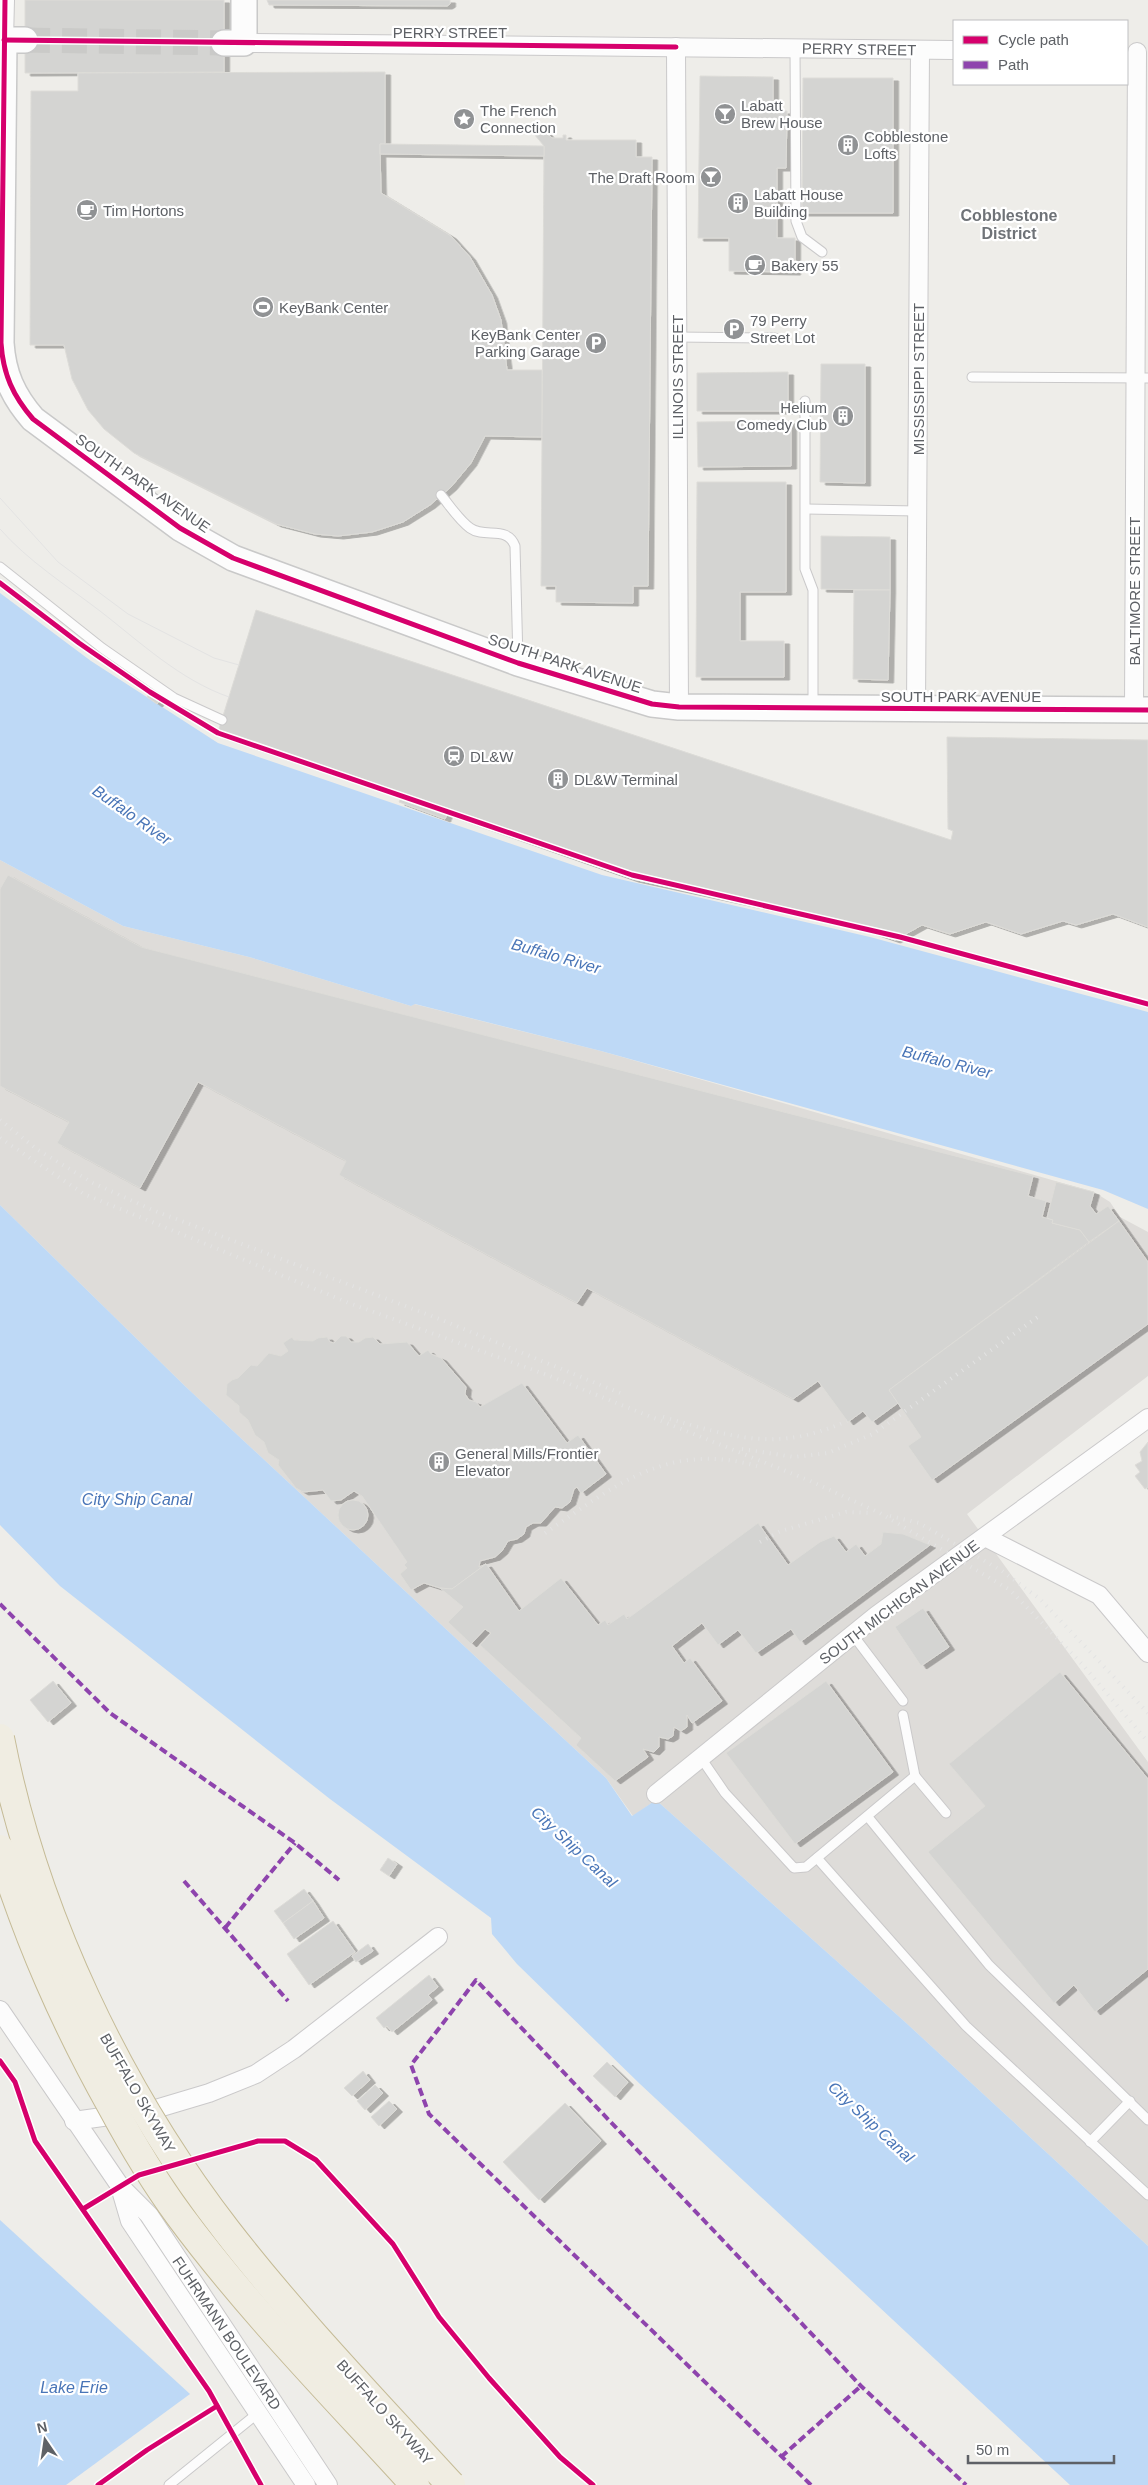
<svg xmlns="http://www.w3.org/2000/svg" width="1148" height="2485" viewBox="0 0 1148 2485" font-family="Arial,sans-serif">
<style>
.industrial{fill:#dedcd9}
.water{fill:#bed9f6}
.building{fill:#d4d4d2;stroke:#dddcd8;filter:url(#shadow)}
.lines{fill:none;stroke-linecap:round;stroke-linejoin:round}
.secondary-tunnel{stroke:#cacac8;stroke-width:25;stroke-dasharray:25 12;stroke-linecap:butt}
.lane-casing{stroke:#cac9ca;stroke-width:11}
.street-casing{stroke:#cac9ca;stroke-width:20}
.secondary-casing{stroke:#c9c9c9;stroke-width:28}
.lane{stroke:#fcfcfc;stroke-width:9}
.street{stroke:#fcfcfc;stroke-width:18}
.secondary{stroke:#fcfcfc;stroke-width:25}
.tram{stroke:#e3e3e3;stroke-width:1}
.rail{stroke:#e3e3e3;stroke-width:4;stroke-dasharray:1 6;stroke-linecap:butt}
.highway-bridge-casing{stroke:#c5bb96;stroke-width:30;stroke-linecap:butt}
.highway-bridge{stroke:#f0ede2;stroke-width:28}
.quiet{stroke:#8e44ad;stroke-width:4;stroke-dasharray:8 4;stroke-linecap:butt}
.cycleway-casing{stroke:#fff;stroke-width:8}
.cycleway{stroke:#d6006c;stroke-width:5}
.labels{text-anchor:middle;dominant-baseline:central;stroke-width:4.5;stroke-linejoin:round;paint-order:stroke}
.street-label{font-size:15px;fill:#5e6166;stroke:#fff}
.poi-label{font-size:15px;fill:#5e6166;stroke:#fff;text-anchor:start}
.neighbourhood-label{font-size:16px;font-weight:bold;fill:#6f7378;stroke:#fff}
.water-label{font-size:16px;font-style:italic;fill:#4975b7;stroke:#fff}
</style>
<defs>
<filter id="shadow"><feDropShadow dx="5.5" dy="3" stdDeviation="0" flood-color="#0004"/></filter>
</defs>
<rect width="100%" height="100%" fill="#eeede9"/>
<path class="industrial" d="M0,860L123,926L249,957L411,1006L414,1004L601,1051L1094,1192L1110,1202L1120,1217L1148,1232V1376L967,1514L1148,1762V2246L904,2021L656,1800L633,1816L606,1778L186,1387L0,1205Z"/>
<g class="water">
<path d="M0,593L91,661L218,743L602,875L870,937L1148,1012V1209L1103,1190L601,1051L415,1004L411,1006L249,957L123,926L0,860Z"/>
<path d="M0,1205L186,1387L606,1778L632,1816L656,1800L904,2021L1148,2246V2485H1070L640,2084L517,1964L492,1934L491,1918L330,1799L60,1586L0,1525Z"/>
<path d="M0,2220L190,2394L66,2485H0Z"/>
</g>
<g class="building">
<path d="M25,0H224V72L25,73Z"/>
<path d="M267,0H450V4L447,6L269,5Z"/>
<path d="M385,72V144H380V149L381,193L451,236L470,257L492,295L501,320L507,370H542V437L485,436L471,463L451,487L430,505L403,522L372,532L338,536L315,534L276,524L134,453L104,429L88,410L72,379L64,345H30L31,91H78V73Z"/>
<path d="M700,76L773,77V111H787L786,168H777V238H795V272L729,271V238H698Z"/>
<path d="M803,78H893V213H802Z"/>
<path d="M541,127L552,138H563V135H566V140H636V157H652L648,586H633V603L556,602V586H541L544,146L534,134Z"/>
<path d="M380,144L544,146V156L380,154Z"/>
<path d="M821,364H865V483L820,482Z"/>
<path d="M788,372V411H697V373Z"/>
<path d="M791,421V466L698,467L697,422Z"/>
<path d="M697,482H786V592H740V641H784V677H696Z"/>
<path d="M821,536L890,537V590L821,589Z"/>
<path d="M854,590H890L888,680L853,679Z"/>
<path d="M256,610L951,840L953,831L948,829L947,737L1148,740V927L1113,914L1076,925L1063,921L1021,934L986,922L950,934L922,925L895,940L830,918L767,908L633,879L447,814L445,819L399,802L401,798L217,735Z"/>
<path d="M153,687L164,694L157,704L147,697Z"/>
<path d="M8,875L141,947L1033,1176L1028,1196L1046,1201L1042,1217L1053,1220L1052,1223L1080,1230L1089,1242L889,1390L898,1403L872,1422L863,1411L848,1422L818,1381L793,1399L587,1288L577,1303L339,1175L346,1161L198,1082L140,1188L57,1143L69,1122L0,1086V889Z"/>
<path d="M1056,1182L1094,1192L1090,1206L1096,1214L1108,1206L1119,1221L1089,1242L1080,1230L1052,1223L1053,1220L1047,1218Z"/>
<path d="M1119,1221L1148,1262V1324L932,1480L908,1446L921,1437L889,1390Z"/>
<path d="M341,1336H346L351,1342H359L365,1338L373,1337L380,1344L407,1342L419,1356L428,1350L431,1354L441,1358L466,1387L465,1394L469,1400L476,1402L480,1407L522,1383L567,1443L578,1435L606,1474L581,1493L577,1487L574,1489L570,1502L562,1508L555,1507L541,1523H533L526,1527L524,1534L517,1539L508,1541L502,1551L495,1557L480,1561L479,1567L486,1564L452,1589L440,1588L424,1583L411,1590L400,1574L407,1568L404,1565L407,1562L362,1496L354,1491L341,1500L331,1501L323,1490L303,1492L296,1488L278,1465L279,1460L268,1453L264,1442L255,1435L248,1420L239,1412V1406L226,1395L227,1384L232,1380L238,1378L251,1365L257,1366L269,1353L281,1356L288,1351L283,1343L292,1337L294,1340L313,1341L318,1338L327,1337L330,1342L334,1343Z"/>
<path d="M1148,1442V1487L1145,1489L1135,1476L1140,1472L1135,1465L1142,1461L1140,1452Z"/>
<circle cx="353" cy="1515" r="15"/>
<path d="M758,1523L788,1565L820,1542L834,1536L846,1552L856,1544L865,1556L881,1544L883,1532L903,1534L930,1545L800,1642L791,1629L756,1653L738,1630L718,1645L702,1623L672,1646L684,1663L690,1658L722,1701L692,1723L687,1715V1727L681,1731L674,1727L673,1736L668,1739L659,1737V1747L654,1752L643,1749L648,1757L615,1781L576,1745L581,1738L480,1645L491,1633L485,1629L471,1644L448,1622L463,1607L440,1588L452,1589L486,1564L519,1611L561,1578L598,1625L605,1620L608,1625L624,1614L627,1619Z"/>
<path d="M923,1608L949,1647L921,1666L895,1627Z"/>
<path d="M1060,1672L1148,1779V1969L1095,2012L1074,1985L1054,2003L928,1852L985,1806L949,1764Z"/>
<path d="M53,1681L71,1703L48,1722L30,1700Z"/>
<path d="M826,1681L893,1772L795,1844L726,1753Z"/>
<path d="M388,1858L397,1864L389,1876L380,1870Z"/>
<path d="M304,1889L313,1901L283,1923L274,1911Z"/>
<path d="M313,1901L324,1918L294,1939L283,1923Z"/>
<path d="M333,1921L355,1952L309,1985L287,1954Z"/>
<path d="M368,1944L373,1951L356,1962L352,1956Z"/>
<path d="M429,1975L438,1987L428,1995L432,2000L392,2032L387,2026L384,2028L376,2018Z"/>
<path d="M607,2062L628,2082L615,2097L593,2076Z"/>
<path d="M363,2071L370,2080L352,2096L344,2088Z"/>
<path d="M375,2085L383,2093L365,2110L357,2101Z"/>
<path d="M389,2101L397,2109L379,2126L371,2117Z"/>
<path d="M565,2103L601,2141L539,2200L503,2162Z"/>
</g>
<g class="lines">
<path class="secondary-tunnel" d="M25,40L224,43"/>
<g class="lane-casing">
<g id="lane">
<path d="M795,48L796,221L802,237L822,252"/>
<path d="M677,337L775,338"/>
<path d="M972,377L1148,378"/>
<path d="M805,401V569L813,590V707"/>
<path d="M441,495C450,506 459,520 470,528C485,539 507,525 515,546L518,660"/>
<path d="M806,509L917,511"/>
<path d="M0,567L102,648L174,698L222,720"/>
<path d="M853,1635L903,1701"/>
<path d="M701,1758L725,1793L794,1868L806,1867L915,1776L903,1715"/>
<path d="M915,1776L946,1813"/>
<path d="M868,1817L989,1965L1148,2120"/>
<path d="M817,1858L966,2026L1148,2195"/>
<path d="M1090,2142L1130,2101"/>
<path d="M169,2485L258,2413"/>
</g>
</g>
<g class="street-casing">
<g id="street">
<path d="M4,40L5,0"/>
<path d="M244,43L954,50"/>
<path d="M676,47L679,707"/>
<path d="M916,709L920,50"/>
<path d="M1134,710L1137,52"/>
<path d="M985,1537L1099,1595L1148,1653"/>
<path d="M656,1794L877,1615L1148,1418"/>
<path d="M0,2010L120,2186L149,2215L328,2485"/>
<path d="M74,2121L152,2110L209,2093L256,2074L294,2049L438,1937"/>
<path d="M120,2187L130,2221L306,2485"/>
</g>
</g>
<g class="secondary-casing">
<g id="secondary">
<path d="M25,40H4L1,343C3,374 13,396 33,419L180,528L233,558L518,663L652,704L679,707L1148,710"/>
<path d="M224,43H244V0"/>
</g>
</g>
<use href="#lane" class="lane"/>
<use href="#street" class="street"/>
<use href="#secondary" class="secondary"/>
<g class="tram">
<path d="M0,498L58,562L128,614L214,658L239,665"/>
<path d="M0,529C28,561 66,585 100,611C140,642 180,680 229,697"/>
</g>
<g class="rail">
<path d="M0,1120L38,1150L93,1183L155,1211L437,1318L625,1395"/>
<path d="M0,1138L84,1194L349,1303L547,1375L808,1480L880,1513L1010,1590L1082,1664L1148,1742"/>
<path d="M663,1417C734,1437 776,1453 847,1421"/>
<path d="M742,1449L794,1457L828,1453L873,1434L1042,1314"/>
<path d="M890,1516L919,1523L1002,1571L1040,1599L1148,1713"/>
<path d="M545,1533C615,1486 667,1441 757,1466"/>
<path d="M760,1542L781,1531L846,1512L873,1513"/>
</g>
<g class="highway-bridge-casing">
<g id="highway-bridge">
<path d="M0,1738C34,1913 118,2090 227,2231C296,2320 375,2402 451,2485"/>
<path d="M0,1849C30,1943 64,2021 112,2107C132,2144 154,2181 179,2215C250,2311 335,2397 415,2485"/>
</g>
</g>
<use href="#highway-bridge" class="highway-bridge"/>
<g class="quiet">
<path d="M0,1604L110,1713L295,1843L339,1880"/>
<path d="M184,1881L288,2001"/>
<path d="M225,1928L295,1843"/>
<path d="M781,2457L861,2386"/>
<path d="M811,2485L429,2114L411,2065L476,1980L861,2386L966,2485"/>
</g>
<g class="cycleway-casing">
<g id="cycleway">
<path d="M5,0L1,343C3,374 13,396 33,419L180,528L233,558L518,663L652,704L679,707L1148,710"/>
<path d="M4,40L676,47"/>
<path d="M0,583L79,643L150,692L218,733L632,875L900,937L1148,1004"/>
<path d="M0,2061L15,2082L35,2141L209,2391L261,2485"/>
<path d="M83,2209L139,2175L258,2141H285L316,2160L393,2244L439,2317L489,2378L560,2457L593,2485"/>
<path d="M98,2485L147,2450L217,2406"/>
</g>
</g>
<use href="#cycleway" class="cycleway"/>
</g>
<defs>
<g id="bar-disc" transform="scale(1.125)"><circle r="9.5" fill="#909294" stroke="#fff"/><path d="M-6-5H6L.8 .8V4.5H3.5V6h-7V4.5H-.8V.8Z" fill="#fff"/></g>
<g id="sight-disc" transform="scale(1.125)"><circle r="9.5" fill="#909294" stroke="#fff"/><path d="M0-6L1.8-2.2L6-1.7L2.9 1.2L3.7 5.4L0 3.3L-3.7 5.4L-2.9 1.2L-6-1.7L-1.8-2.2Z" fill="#fff"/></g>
<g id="building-disc" transform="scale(1.125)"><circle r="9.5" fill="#909294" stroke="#fff"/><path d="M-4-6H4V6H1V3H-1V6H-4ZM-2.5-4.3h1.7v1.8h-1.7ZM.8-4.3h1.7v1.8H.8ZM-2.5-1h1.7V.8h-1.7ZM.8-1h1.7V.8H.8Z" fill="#fff"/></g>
<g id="cafe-disc" transform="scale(1.125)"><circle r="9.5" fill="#909294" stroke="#fff"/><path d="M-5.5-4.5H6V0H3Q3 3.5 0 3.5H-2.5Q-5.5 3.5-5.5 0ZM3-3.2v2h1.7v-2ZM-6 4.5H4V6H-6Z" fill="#fff"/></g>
<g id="stadium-disc" transform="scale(1.125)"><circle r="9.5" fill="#909294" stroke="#fff"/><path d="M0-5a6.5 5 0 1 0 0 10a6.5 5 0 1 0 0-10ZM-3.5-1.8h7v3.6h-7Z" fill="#fff"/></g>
<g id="parking-disc" transform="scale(1.125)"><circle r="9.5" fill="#909294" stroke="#fff"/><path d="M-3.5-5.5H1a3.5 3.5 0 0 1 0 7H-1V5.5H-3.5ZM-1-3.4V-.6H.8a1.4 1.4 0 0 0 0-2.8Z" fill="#fff"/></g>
<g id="station-disc" transform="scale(1.125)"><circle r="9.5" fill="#909294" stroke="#fff"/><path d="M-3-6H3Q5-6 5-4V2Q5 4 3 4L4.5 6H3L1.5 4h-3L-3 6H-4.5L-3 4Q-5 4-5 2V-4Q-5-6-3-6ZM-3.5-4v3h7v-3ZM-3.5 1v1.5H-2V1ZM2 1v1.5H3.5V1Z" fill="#fff"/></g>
</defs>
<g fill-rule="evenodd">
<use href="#bar-disc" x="725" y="114"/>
<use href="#sight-disc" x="464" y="119"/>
<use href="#building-disc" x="848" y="145"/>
<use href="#bar-disc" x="711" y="177"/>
<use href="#building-disc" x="738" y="203"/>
<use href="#cafe-disc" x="87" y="210"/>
<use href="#cafe-disc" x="755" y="265"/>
<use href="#stadium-disc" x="263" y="307"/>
<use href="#parking-disc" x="734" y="329"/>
<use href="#parking-disc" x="596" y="343"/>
<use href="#building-disc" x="843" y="416"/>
<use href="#station-disc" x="454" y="756"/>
<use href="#building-disc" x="558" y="779"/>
<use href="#building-disc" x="439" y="1462"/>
</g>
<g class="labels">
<g class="street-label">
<text x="450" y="32">PERRY STREET</text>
<text transform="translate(859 49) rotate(1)">PERRY STREET</text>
<text transform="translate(677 377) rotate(-90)">ILLINOIS STREET</text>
<text transform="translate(918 379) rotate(-90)">MISSISSIPPI STREET</text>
<text transform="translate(143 483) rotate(35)">SOUTH PARK AVENUE</text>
<text transform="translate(1134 591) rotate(-90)">BALTIMORE STREET</text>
<text transform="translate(565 663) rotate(18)">SOUTH PARK AVENUE</text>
<text x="961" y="696">SOUTH PARK AVENUE</text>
<text transform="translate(899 1602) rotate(-37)">SOUTH MICHIGAN AVENUE</text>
<text transform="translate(138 2093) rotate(60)">BUFFALO SKYWAY</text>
<text transform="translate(227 2333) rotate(56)">FUHRMANN BOULEVARD</text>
<text transform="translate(385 2412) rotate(48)">BUFFALO SKYWAY</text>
</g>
<g class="poi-label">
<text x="741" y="105">Labatt<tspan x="741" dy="17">Brew House</tspan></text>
<text x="480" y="110">The French<tspan x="480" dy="17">Connection</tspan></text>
<text x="864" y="136">Cobblestone<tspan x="864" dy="17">Lofts</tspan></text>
<text x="695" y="177" text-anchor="end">The Draft Room</text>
<text x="754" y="194">Labatt House<tspan x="754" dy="17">Building</tspan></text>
<text x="103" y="210">Tim Hortons</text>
<text x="771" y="265">Bakery 55</text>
<text x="279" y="307">KeyBank Center</text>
<text x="750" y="320">79 Perry<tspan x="750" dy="17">Street Lot</tspan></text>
<text x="580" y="334" text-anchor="end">KeyBank Center<tspan x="580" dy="17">Parking Garage</tspan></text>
<text x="827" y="407" text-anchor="end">Helium<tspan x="827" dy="17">Comedy Club</tspan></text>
<text x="470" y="756">DL&amp;W</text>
<text x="574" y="779">DL&amp;W Terminal</text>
<text x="455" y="1453">General Mills/Frontier<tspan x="455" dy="17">Elevator</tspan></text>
</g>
<g class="neighbourhood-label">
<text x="1009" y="215">Cobblestone<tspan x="1009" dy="18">District</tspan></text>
</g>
<g class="water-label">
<text transform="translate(132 815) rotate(35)">Buffalo River</text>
<text transform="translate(556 956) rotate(16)">Buffalo River</text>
<text transform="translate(947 1062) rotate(14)">Buffalo River</text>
<text x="137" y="1499">City Ship Canal</text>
<text transform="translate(574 1847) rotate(43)">City Ship Canal</text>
<text transform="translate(871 2122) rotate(43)">City Ship Canal</text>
<text x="74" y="2387">Lake Erie</text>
</g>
</g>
<rect x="953" y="20" width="175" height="65" fill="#ffffff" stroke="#bfc0c2"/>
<rect x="963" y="36" width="25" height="8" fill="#d6006c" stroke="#bfc0c2"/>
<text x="998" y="45" font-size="15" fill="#5e6166">Cycle path</text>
<rect x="963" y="61" width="25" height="8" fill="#8e44ad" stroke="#bfc0c2"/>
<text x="998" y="70" font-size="15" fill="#5e6166">Path</text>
<g transform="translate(45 2440) rotate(347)" stroke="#ffffff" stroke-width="4" paint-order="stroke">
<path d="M0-4L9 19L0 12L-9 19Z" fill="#5e6166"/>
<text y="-8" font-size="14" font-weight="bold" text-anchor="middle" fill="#5e6166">N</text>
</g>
<path d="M968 2455v8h146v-8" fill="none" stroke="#5e6166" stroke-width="2.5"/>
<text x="976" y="2455" font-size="15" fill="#5e6166" stroke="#ffffff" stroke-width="4" paint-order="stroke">50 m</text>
</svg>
